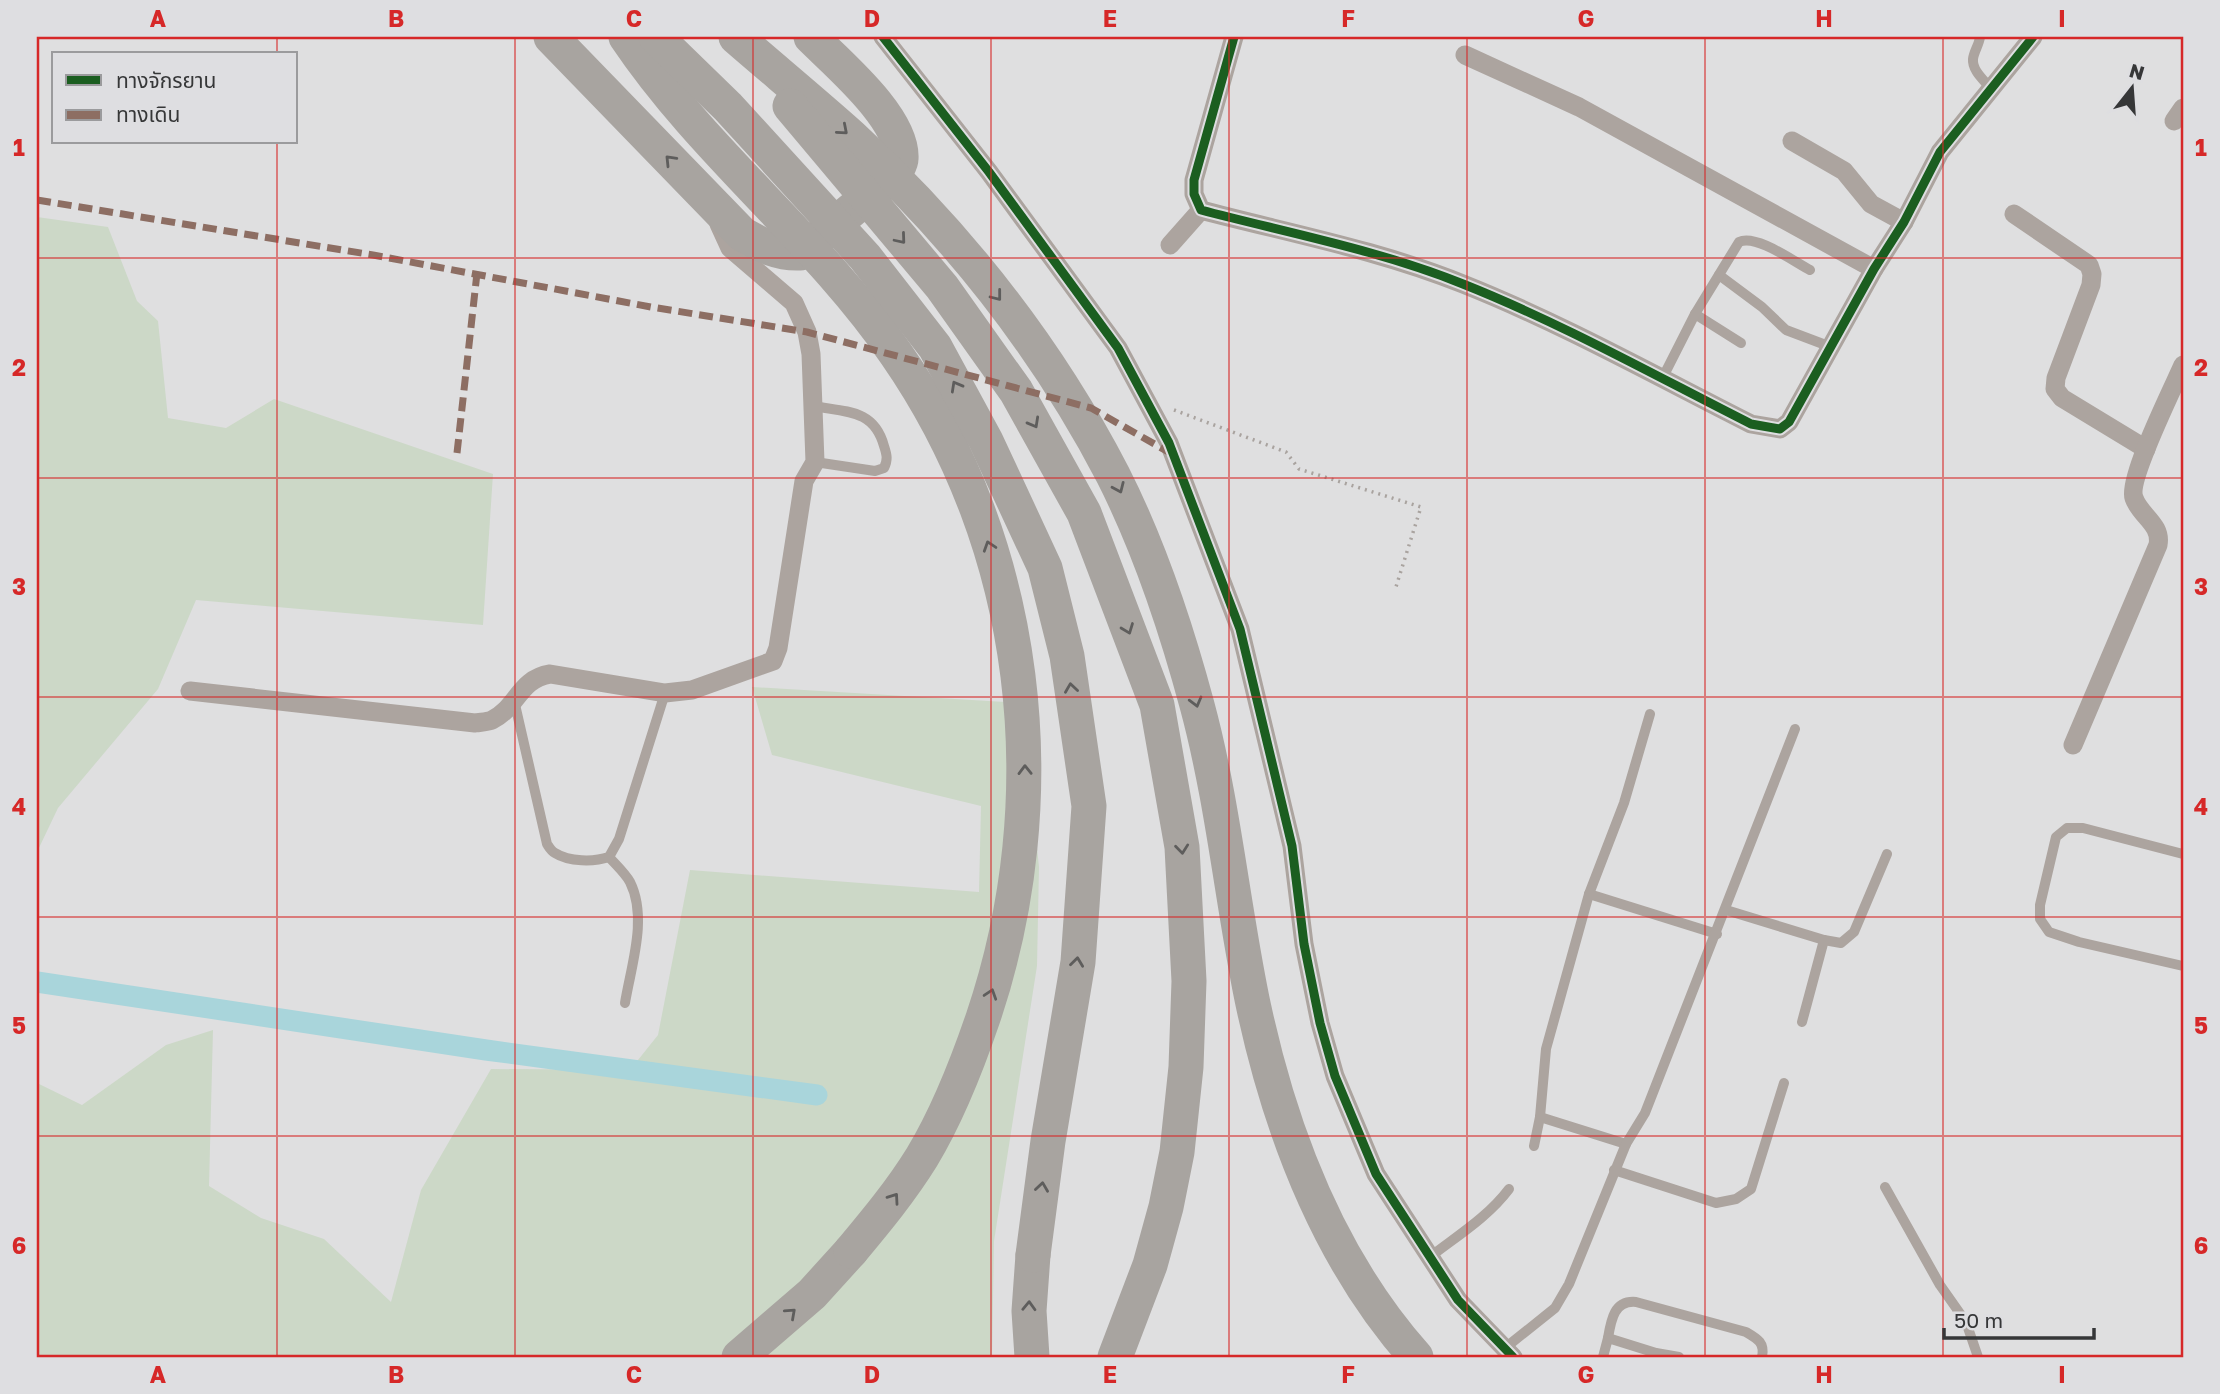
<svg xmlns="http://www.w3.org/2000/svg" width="2220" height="1394" viewBox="0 0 2220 1394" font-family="'Golos Text','Noto Sans Thai',sans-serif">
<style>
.green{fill:#ccd8c7}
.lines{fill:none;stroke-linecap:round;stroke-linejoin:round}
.canal{stroke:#a9d5db;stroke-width:21}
.path{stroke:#a9a39f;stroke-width:3.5;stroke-dasharray:2 5;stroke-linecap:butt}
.service{stroke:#aca49f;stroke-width:10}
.minor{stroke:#aca49f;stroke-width:19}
.motorway{stroke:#a8a4a0;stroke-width:35}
.motorway-bridge{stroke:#a8a4a0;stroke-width:35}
.quiet{stroke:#8d6e63;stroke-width:7;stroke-dasharray:14 7;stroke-linecap:butt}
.cycleway-casing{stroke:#dedee1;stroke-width:13}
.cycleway{stroke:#1b5e20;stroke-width:9}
.oneway{stroke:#5e5d5c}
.grid{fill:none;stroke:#d62828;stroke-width:2;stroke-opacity:0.55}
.neatline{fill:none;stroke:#d62828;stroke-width:2.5}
.grid-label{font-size:23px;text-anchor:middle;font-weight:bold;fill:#d62828}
</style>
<rect width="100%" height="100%" fill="#dfdfe0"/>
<g class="green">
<path d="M37,217L108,227L137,301L158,321L168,418L226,428L274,399L493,474L483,625L196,600L158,689L58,808L37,852Z"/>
<path d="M752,687L1022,703L1039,867L1037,966L994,1241L992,1357H37V1083L82,1105L166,1045L213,1030L209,1186L261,1218L324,1239L391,1302L421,1190L491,1069L630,1070L658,1035L690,870L979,892L981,806L772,755Z"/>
</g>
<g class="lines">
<path class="canal" d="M37,982L486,1050L817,1095"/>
<path class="path" d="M1174,410L1286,452L1299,469L1421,507L1395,590"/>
<g class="service">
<path d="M1980,37C1979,45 1974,51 1973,59C1972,71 1985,81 1991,89"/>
<path d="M1719,275L1762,307L1786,330L1831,347"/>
<path d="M1695,314L1741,343"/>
<path d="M1662,379L1695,314L1739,242C1756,234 1793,261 1810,270"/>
<path d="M813,406C846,412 874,409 884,446C887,455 888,460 884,468L875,471L815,462"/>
<path d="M514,700L547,844C549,847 551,851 555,853C569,862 594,862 609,857L619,839L665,693"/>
<path d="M2183,854L2083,828H2067L2056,837L2040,905V919L2049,932L2079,942L2183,966"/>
<path d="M609,857C616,865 625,873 630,882C648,918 631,966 625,1003"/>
<path d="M1589,894L1717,934"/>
<path d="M1726,910L1824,940L1841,943L1854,932L1887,854"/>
<path d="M1802,1022L1824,940"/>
<path d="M1540,1117L1626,1144"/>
<path d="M1534,1146L1540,1117L1546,1049L1589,894L1624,803L1650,714"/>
<path d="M1614,1170L1716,1203L1736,1199L1751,1189L1784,1083"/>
<path d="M1885,1187L1940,1285L1966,1322L1978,1357"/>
<path d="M1430,1257C1457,1236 1488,1217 1509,1189"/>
<path d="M1608,1338C1611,1320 1614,1300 1636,1302L1746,1332C1758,1339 1765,1343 1762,1357"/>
<path d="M1505,1348L1555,1308L1569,1284L1626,1144L1645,1113L1795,729"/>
<path d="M1603,1357L1608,1338L1656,1353L1679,1357"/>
</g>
<g class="minor">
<path d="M883,37L989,172L1118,348L1169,443L1240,629L1292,846L1304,944L1320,1023L1335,1076L1376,1174L1458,1300L1513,1357"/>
<path d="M1234,37L1194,180V194L1201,210C1288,233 1379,250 1463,284C1561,323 1656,376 1751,424L1780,429L1789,422L1874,269L1904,222L1940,152L2033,37"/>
<path d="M1465,55L1579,107L1874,269"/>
<path d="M2174,121L2183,108"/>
<path d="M1792,141L1844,171L1871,204L1904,222"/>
<path d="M2014,214L2089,265L2092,274L2091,285L2056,378L2055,389L2062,398L2146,449"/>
<path d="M1170,245L1201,210"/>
<path d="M190,691L475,723C480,722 488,722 492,720C517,708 519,679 550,674L665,693L692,690L773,661L778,648L804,481L815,462L811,354L807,332L794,303L730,248L719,224"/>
<path d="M2073,745L2158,545C2162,524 2140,516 2134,498C2127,480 2174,386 2183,365"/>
</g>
<g class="motorway">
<path d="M551,37L742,234C762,245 777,254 800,253L895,174C896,170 901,164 901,159C904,119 838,64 811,37"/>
<path d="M739,1357L812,1294L851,1251"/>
<path d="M1032,1357L1029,1311L1033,1255"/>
</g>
<g class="motorway-bridge">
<path d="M626,37C704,153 817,239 896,354C1030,547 1058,796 983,1018C967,1065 948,1114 922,1157C901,1191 876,1221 851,1251"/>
<path d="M656,37L728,107L865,257L935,347L986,441L1045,568L1067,656L1089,806L1078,962L1048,1141L1033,1255"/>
<path d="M736,37C774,70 814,103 852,137C957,234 1047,348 1113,475C1150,548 1176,627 1197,705C1223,801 1232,901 1252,999C1279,1128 1327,1257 1416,1357"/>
<path d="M790,106L942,287L1016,391L1084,513L1157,705L1182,847L1189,981L1186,1067L1177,1152L1166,1207L1150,1265L1115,1357"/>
</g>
<g class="quiet">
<path d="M37,200L373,255L651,307L807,332L1091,408L1172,454"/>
<path d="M457,453L477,273"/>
</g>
<g class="cycleway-casing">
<g id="cycleway">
<path d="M883,37L989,172L1118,348L1169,443L1240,629L1292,846L1304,944L1320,1023L1335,1076L1376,1174L1458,1300L1513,1357"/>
<path d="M1234,37L1194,180V194L1201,210C1288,233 1379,250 1463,284C1561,323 1656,376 1751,424L1780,429L1789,422L1874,269L1904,222L1940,152L2033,37"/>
</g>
</g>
<use href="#cycleway" class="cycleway"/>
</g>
<defs><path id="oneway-chevron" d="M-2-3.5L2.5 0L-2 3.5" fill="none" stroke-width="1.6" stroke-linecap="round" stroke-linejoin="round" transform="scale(1.75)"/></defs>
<g class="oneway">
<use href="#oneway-chevron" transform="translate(843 130) rotate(41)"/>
<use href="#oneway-chevron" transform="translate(670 160) rotate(-134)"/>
<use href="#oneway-chevron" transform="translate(901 239) rotate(50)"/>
<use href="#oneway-chevron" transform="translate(997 296) rotate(52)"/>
<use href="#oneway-chevron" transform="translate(956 386) rotate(-119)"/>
<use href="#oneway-chevron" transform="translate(1034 423) rotate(61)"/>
<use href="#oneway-chevron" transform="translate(1119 488) rotate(66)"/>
<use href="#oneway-chevron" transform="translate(989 546) rotate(-108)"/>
<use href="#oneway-chevron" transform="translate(1128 629) rotate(69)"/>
<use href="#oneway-chevron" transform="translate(1071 688) rotate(-98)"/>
<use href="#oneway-chevron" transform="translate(1196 702) rotate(75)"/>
<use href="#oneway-chevron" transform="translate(1025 770) rotate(-91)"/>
<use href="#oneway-chevron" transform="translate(1182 849) rotate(84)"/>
<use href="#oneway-chevron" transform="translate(1077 962) rotate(-83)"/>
<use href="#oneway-chevron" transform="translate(991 994) rotate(-72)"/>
<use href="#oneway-chevron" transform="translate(1042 1187) rotate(-82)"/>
<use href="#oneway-chevron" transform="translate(894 1198) rotate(-55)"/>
<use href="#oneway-chevron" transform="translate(1029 1306) rotate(-88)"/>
<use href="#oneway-chevron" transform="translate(791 1313) rotate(-42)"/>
</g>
<path class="grid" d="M277,37V54M515,37V1357M753,37V1357M991,37V1357M1229,37V1357M1467,37V1357M1705,37V1357M1943,37V1357M277,142V1357M37,258H2183M37,478H2183M37,697H2183M37,917H2183M37,1136H2183"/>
<rect width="2220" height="1394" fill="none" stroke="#dedee1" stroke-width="77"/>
<rect x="52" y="52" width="245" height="91" fill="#dedee1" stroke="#9b9b9d" stroke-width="2"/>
<rect x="66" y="75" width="35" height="10" fill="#1b5e20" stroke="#9b9b9d" stroke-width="2"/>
<text x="116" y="88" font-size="21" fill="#363738">ทางจักรยาน</text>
<rect x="66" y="110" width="35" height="10" fill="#8d6e63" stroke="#9b9b9d" stroke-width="2"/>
<text x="116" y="122" font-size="21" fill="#363738">ทางเดิน</text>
<g transform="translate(2132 88) rotate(17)" stroke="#dedee1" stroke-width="5" paint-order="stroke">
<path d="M0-5L12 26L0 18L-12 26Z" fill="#363738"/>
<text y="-10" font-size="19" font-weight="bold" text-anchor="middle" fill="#363738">N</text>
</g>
<path d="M1944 1328v10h150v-10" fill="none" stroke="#363738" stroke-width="3.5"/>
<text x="1954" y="1328" font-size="21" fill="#363738" stroke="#dedee1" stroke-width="5" paint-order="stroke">50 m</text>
<rect x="38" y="38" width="2144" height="1318" class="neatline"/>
<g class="grid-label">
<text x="158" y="27">A</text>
<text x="396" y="27">B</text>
<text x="634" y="27">C</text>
<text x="872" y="27">D</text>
<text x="1110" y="27">E</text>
<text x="1348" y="27">F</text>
<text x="1586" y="27">G</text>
<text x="1824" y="27">H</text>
<text x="2062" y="27">I</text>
<text x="19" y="156">1</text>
<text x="2201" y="156">1</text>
<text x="19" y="376">2</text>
<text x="2201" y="376">2</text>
<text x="19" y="595">3</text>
<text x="2201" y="595">3</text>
<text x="19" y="815">4</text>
<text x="2201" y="815">4</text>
<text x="19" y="1034">5</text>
<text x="2201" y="1034">5</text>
<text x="19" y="1254">6</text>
<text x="2201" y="1254">6</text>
<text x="158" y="1383">A</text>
<text x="396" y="1383">B</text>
<text x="634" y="1383">C</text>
<text x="872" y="1383">D</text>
<text x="1110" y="1383">E</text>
<text x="1348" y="1383">F</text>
<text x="1586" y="1383">G</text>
<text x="1824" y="1383">H</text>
<text x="2062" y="1383">I</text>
</g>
</svg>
